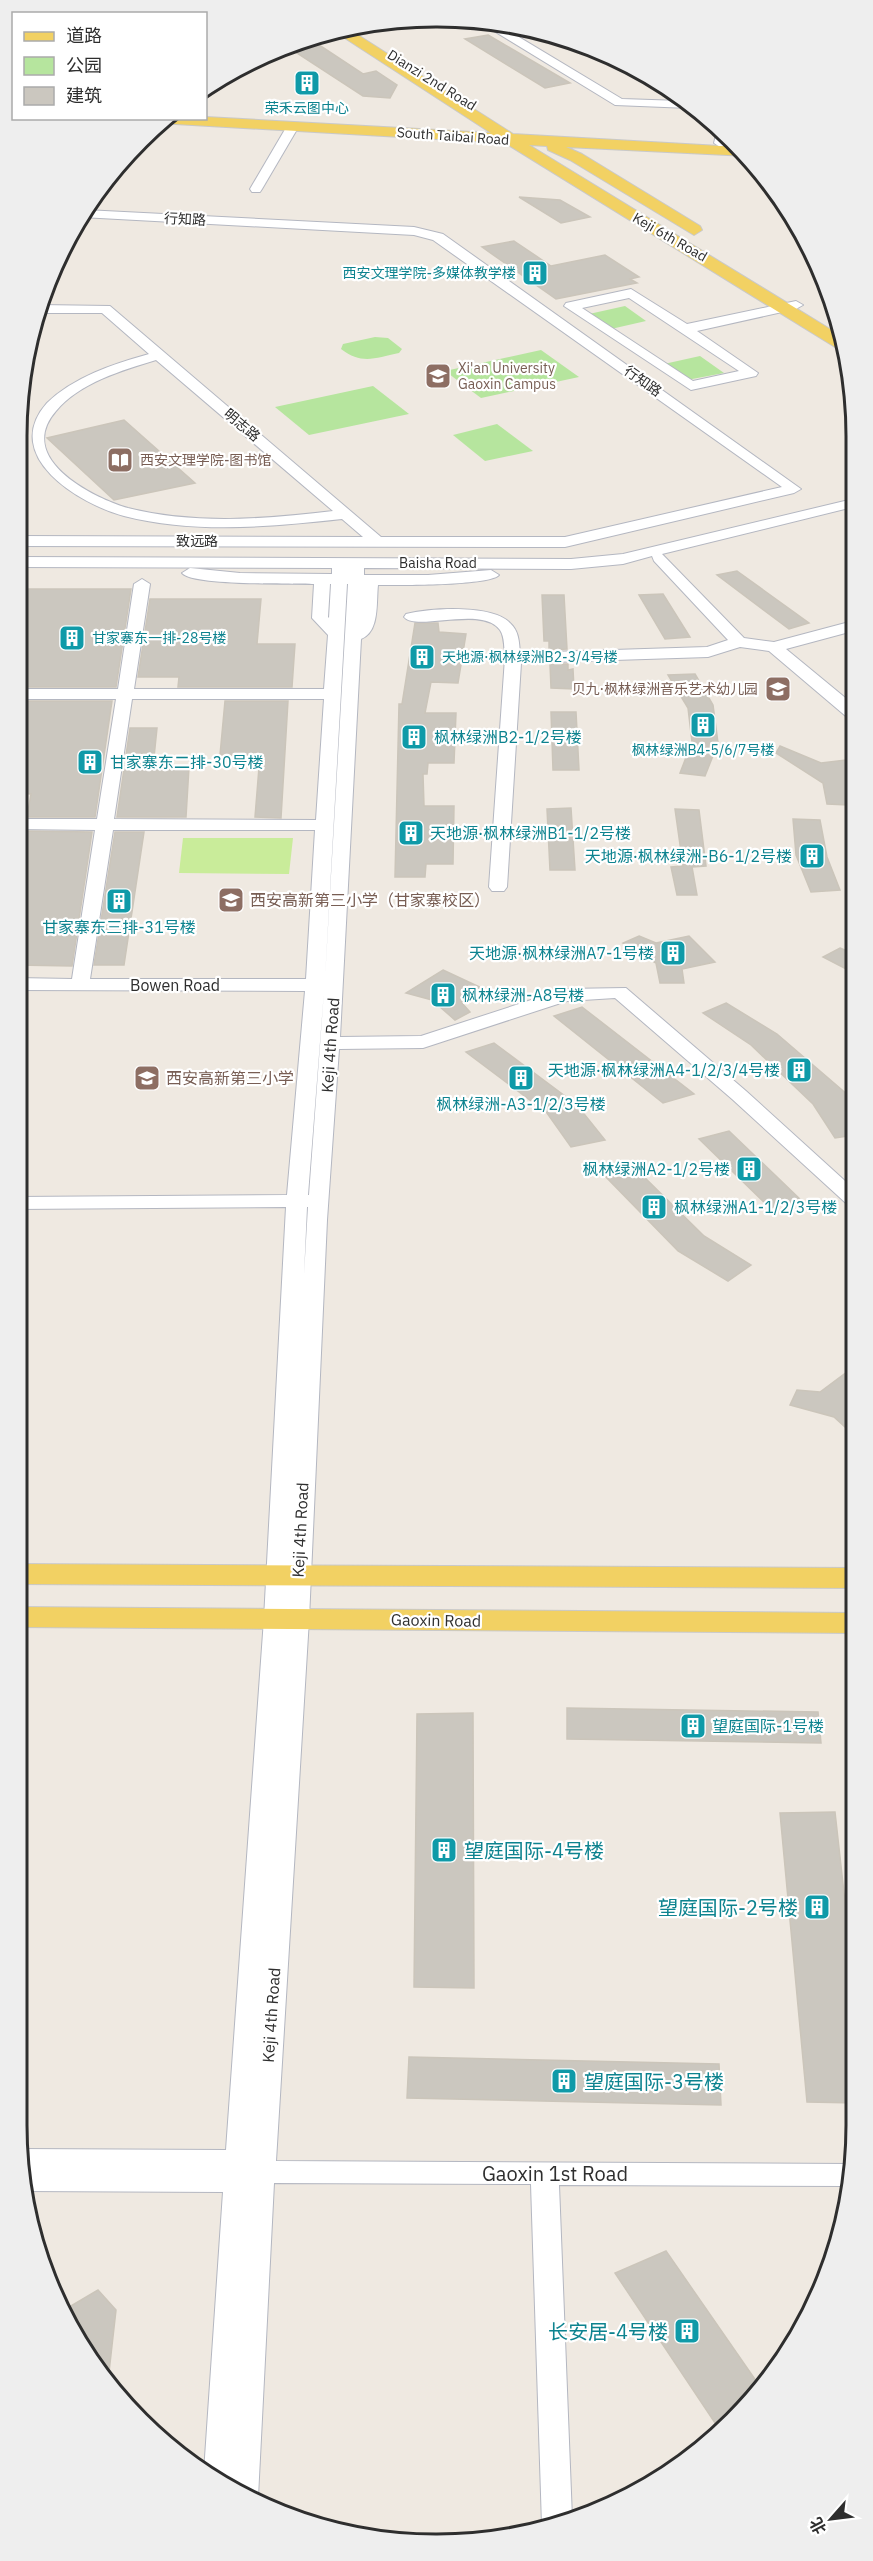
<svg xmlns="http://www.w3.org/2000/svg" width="873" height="2561" viewBox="0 0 873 2561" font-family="'IBM Plex Sans','Noto Sans SC',sans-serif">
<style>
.green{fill:#b6e59e}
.pitch{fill:#c9ec9a}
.building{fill:#cbc7bf;stroke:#cbc5ba;stroke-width:1.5}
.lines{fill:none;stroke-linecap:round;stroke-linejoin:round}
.minor-casing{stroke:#b4b7c1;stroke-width:2}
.major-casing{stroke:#c9c9c9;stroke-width:2}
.minor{fill:#fff;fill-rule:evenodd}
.major{fill:#f2d163;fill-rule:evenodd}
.labels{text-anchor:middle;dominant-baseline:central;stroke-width:4.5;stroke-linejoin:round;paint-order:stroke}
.far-street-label{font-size:14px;fill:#2e2e2e;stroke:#fff}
.far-culture-label{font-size:14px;fill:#0d838f;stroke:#fff}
.far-education-label{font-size:14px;fill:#785e54;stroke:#fff;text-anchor:start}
.culture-label{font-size:16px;fill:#0d838f;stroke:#fff;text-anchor:start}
.education-label{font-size:16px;fill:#785e54;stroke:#fff;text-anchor:start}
.street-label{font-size:16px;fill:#2e2e2e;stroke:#fff}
.near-culture-label{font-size:20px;fill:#0d838f;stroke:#fff;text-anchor:start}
.near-street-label{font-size:20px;fill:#2e2e2e;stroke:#fff}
.rim{fill:none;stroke:#2e2e2e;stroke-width:3}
</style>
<rect width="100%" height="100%" fill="#efe9e1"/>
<g class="green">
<path d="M625,306L646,321L611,329L589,314Z"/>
<path d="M375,337L388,338L402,349L399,353C375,358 362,365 341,349L343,344Z"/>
<path d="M541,350L579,377L481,398L445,371Z"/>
<path d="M700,356L724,373L687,380L664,364Z"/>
<path d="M373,386L409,414L309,435L275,407Z"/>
<path d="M497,424L533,451L485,461L453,435Z"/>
</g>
<path class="pitch" d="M183,838H293L289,874L179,873Z"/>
<g class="building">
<path d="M488,35L570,83L545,88L465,39Z"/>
<path d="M307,37L363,74L376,71L397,85L390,98L363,96L286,46Z"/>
<path d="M519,197L560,200L590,217L561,223Z"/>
<path d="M514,241L551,266L605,255L639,277L630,279L637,283L556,299L482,247Z"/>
<path d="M124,420L195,483L114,500L47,438Z"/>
<path d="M737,571L809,623L789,629L717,575Z"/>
<path d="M24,589H131L116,687H16V623Z"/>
<path d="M663,594L690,637L665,639L639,595Z"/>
<path d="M542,595H564L567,649L549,650V641H544Z"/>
<path d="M150,599H261L257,644H295L292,687H178L179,677H138Z"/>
<path d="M415,623H438L439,632L466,634L458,683L431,682L425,713H456L454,763H428L427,774H423L424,806H454L453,864H426L425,877H395L399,704H402Z"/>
<path d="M550,664H568V670L573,669L574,689L551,688Z"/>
<path d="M695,674L713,705L718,743L705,776L680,773L692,742L688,708L668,675Z"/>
<path d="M16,701H112L95,817H27L31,794L16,793Z"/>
<path d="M225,701H288L281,818L255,817L260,755H220Z"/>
<path d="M551,712H576L579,770H553Z"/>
<path d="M130,728H157L153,767H189L186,817H117Z"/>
<path d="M780,746L821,763L854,759V790L848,805L827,804L823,783L776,753Z"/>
<path d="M571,808L575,870H550L547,809Z"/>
<path d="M675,809L699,810L706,866L692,867L697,895H677L671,867L683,866Z"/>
<path d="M793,819L820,820L827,857L840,890L811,892L796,855Z"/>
<path d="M24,831L92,832L72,966L16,965V861L21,837H23Z"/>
<path d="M115,832H144L124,965H94Z"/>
<path d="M639,936L656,943L689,936L715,962L682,969L684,983H660L656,963L623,943Z"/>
<path d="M840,948L854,954V973L823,957Z"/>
<path d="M443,970L484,989L461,1002L470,1012L455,1020L432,1000L406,993Z"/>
<path d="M726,1003L777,1034L849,1096L854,1105V1135L835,1138L813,1104L751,1045L703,1013Z"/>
<path d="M582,1007L694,1094L663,1103L554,1016Z"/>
<path d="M494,1043L577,1105L605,1140L571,1147L547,1113L466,1052Z"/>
<path d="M729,1131L801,1200L770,1208L699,1139Z"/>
<path d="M635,1168L704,1236L751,1265L728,1281L678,1251L606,1177Z"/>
<path d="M855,1366V1436L834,1417L790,1405L797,1390L820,1392Z"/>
<path d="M567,1708L818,1712L821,1743L567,1739Z"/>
<path d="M473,1713L474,1988L414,1987L417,1714Z"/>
<path d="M835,1812L856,2001V2103L807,2102L780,1813Z"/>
<path d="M409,2057L719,2064L721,2105L407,2098Z"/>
<path d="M666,2251L761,2388L734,2421L721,2432L615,2273Z"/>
<path d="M98,2290L116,2310L108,2381L64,2310Z"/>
</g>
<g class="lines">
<g class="minor-casing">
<g id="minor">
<path d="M476,20L494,22L622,99L681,101L689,108L615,105Z"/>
<path d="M293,122L299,126L262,189L260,192H252L250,189L287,126Z"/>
<path d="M717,131L727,138L724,146L720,147L714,143Z"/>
<path d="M85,210L414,227L443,234L801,489L794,493L565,547L16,546V536L363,537L342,519C269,527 195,534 124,516C79,504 0,456 47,403C74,377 113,364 149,354L102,313H37L39,305L110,306L381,537H565L782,487L433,240L414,235L81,217ZM156,360L333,511C266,519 194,525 128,508C91,497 15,458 56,411C79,383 123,370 156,360Z"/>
<path d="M631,289L687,324L796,301L803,305L796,309L697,331L758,373L756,376L691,390L564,306L566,303ZM629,298L739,371L693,381L582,308Z"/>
<path d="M853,499V507L662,554L744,638L774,642L853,621V631L786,649L854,705V719L848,718L769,651L740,647L708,657L521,663L507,887L504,891H492L489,887L505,658C504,650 505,637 500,630C482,605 416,632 404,617L406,614C431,608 492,604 510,623C519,631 519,642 520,653L707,647L728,640L654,561L652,556L623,564L571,569L364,568V575H428L491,570L499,575C489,586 397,585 378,585C376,602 380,632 361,639L340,1037L421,1036L565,989L626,988L746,1091L855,1190V1207L848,1205L732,1099L615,998L567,1001L423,1048L339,1049L327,1220L309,1619L276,2161L850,2164L848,2186L559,2185L572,2518L544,2530L542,2525L531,2184L274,2183L258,2497L256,2503L204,2472L223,2192L23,2191L19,2149L226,2150L264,1619L286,1207L16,1209V1197L287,1195L305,991L16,990V978L72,979L95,830L16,829V819H97L116,699H16V689H118L134,584L142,579L150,584L134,689H324L328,635L312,618L314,584C292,583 193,586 182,573L190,568L240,573L332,574V568L16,567V557L571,559L623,554ZM330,584H331L329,618L328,617ZM347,584H348L325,979ZM132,699H324L316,820L114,819ZM113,830H315L306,979H90ZM324,991L309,1195H308ZM307,1207H308L304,1275Z"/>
</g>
</g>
<g class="major-casing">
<g id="major">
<path d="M347,28L513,134L737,147L748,156L566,147L582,154L700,226L702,230L694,235L570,160L548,150L547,146L529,145L838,334L843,348L835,347L505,143L158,123L163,118L206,117L491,133L334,31Z"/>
<path d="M16,1564L855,1568V1588L16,1584Z"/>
<path d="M16,1607L855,1613V1633L16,1627Z"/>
</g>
</g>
<use href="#minor" class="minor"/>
<use href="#major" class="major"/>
</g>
<defs>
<g id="building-square" transform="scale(1.35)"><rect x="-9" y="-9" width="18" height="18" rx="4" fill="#0f9aa8" stroke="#fff"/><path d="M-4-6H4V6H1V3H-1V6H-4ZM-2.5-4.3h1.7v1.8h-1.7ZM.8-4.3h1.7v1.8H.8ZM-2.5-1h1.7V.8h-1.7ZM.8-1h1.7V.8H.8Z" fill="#fff"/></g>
<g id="university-square" transform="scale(1.35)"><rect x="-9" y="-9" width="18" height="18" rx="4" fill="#8d6e63" stroke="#fff"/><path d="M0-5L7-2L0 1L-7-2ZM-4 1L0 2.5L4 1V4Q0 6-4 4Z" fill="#fff"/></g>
<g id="library-square" transform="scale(1.35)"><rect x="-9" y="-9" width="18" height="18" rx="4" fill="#8d6e63" stroke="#fff"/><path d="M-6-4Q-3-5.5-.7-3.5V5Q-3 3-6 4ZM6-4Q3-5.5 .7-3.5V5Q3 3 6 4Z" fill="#fff"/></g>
<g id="school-square" transform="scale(1.35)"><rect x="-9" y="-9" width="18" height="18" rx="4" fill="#8d6e63" stroke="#fff"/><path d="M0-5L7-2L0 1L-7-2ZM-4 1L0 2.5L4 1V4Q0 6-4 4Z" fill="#fff"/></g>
</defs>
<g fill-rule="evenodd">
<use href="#building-square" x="307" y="83"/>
<use href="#building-square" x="535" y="273"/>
<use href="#university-square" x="438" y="376"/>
<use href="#library-square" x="120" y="460"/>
<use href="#building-square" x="72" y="638"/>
<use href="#building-square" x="422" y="657"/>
<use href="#school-square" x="778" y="689"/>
<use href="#building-square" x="703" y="725"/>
<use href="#building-square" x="414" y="737"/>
<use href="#building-square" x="90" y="762"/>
<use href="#building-square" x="411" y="833"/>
<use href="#building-square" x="812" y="856"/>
<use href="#school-square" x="231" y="900"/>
<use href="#building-square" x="119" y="901"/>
<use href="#building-square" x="673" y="953"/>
<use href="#building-square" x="443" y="995"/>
<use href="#building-square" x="799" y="1070"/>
<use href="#school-square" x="147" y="1078"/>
<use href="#building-square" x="521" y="1078"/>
<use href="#building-square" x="749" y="1169"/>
<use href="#building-square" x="654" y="1207"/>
<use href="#building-square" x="693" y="1726"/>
<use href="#building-square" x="444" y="1850"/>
<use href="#building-square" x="817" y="1907"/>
<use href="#building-square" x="564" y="2081"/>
<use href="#building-square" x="687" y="2331"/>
</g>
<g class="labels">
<g class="far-street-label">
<text transform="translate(432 80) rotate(32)">Dianzi 2nd Road</text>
<text transform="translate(453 136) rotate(4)">South Taibai Road</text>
<text transform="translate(185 219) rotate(3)">行知路</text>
<text transform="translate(670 237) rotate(30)">Keji 6th Road</text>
<text transform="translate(643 381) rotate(35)">行知路</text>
<text transform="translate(242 425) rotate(40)">明志路</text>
<text x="197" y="541">致远路</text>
<text x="438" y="563">Baisha Road</text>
</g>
<g class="far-culture-label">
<text x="307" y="108">荣禾云图中心</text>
<text x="516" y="273" text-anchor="end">西安文理学院-多媒体教学楼</text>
<text x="92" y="638" text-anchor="start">甘家寨东一排-28号楼</text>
<text x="442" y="657" text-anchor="start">天地源·枫林绿洲B2-3/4号楼</text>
<text x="703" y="750">枫林绿洲B4-5/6/7号楼</text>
</g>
<g class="far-education-label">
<text x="458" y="368">Xi'an University<tspan x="458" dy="16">Gaoxin Campus</tspan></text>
<text x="140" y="460">西安文理学院-图书馆</text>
<text x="758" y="689" text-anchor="end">贝九·枫林绿洲音乐艺术幼儿园</text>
</g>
<g class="culture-label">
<text x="434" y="737">枫林绿洲B2-1/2号楼</text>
<text x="110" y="762">甘家寨东二排-30号楼</text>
<text x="430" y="833">天地源·枫林绿洲B1-1/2号楼</text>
<text x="792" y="856" text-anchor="end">天地源·枫林绿洲-B6-1/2号楼</text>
<text x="119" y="927" text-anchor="middle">甘家寨东三排-31号楼</text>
<text x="654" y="953" text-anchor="end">天地源·枫林绿洲A7-1号楼</text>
<text x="462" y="995">枫林绿洲-A8号楼</text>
<text x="780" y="1070" text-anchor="end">天地源·枫林绿洲A4-1/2/3/4号楼</text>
<text x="521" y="1104" text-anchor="middle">枫林绿洲-A3-1/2/3号楼</text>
<text x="730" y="1169" text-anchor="end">枫林绿洲A2-1/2号楼</text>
<text x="674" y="1207">枫林绿洲A1-1/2/3号楼</text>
<text x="712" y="1726">望庭国际-1号楼</text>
</g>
<g class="education-label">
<text x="250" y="900">西安高新第三小学（甘家寨校区）</text>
<text x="166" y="1078">西安高新第三小学</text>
</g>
<g class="street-label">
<text x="175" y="985">Bowen Road</text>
<text transform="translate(330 1045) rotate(-86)">Keji 4th Road</text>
<text transform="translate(300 1530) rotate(-87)">Keji 4th Road</text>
<text transform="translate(436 1620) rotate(1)">Gaoxin Road</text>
<text transform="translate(271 2015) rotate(-86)">Keji 4th Road</text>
</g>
<g class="near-culture-label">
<text x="464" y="1850">望庭国际-4号楼</text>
<text x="798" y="1907" text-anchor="end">望庭国际-2号楼</text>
<text x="584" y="2081">望庭国际-3号楼</text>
<text x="668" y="2331" text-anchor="end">长安居-4号楼</text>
</g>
<g class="near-street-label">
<text x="555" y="2173">Gaoxin 1st Road</text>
</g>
</g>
<path d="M0 0H873V2561H0ZM436 27H437A409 409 0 0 1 846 436V2125A409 409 0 0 1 437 2534H436A409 409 0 0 1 27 2125V436A409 409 0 0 1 436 27Z" fill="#eee" fill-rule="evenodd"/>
<path class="rim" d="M436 27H437A409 409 0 0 1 846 436V2125A409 409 0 0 1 437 2534H436A409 409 0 0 1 27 2125V436A409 409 0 0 1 436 27Z"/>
<rect x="12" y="12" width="195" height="108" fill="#ffffff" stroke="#ababab" stroke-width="1.5"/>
<rect x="24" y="32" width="30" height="9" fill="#f2d163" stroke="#ababab" stroke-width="1.5"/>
<text x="66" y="42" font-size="18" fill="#2e2e2e">道路</text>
<rect x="24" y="57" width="30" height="18" fill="#b6e59e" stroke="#ababab" stroke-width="1.5"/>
<text x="66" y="72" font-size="18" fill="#2e2e2e">公园</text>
<rect x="24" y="87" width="30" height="18" fill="#cbc7bf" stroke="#ababab" stroke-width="1.5"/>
<text x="66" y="102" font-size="18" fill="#2e2e2e">建筑</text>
<g transform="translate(831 2519) rotate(242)" stroke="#ffffff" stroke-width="4.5" paint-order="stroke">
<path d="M0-4.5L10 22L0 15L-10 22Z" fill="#2e2e2e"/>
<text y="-9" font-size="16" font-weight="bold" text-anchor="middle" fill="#2e2e2e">北</text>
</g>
</svg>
